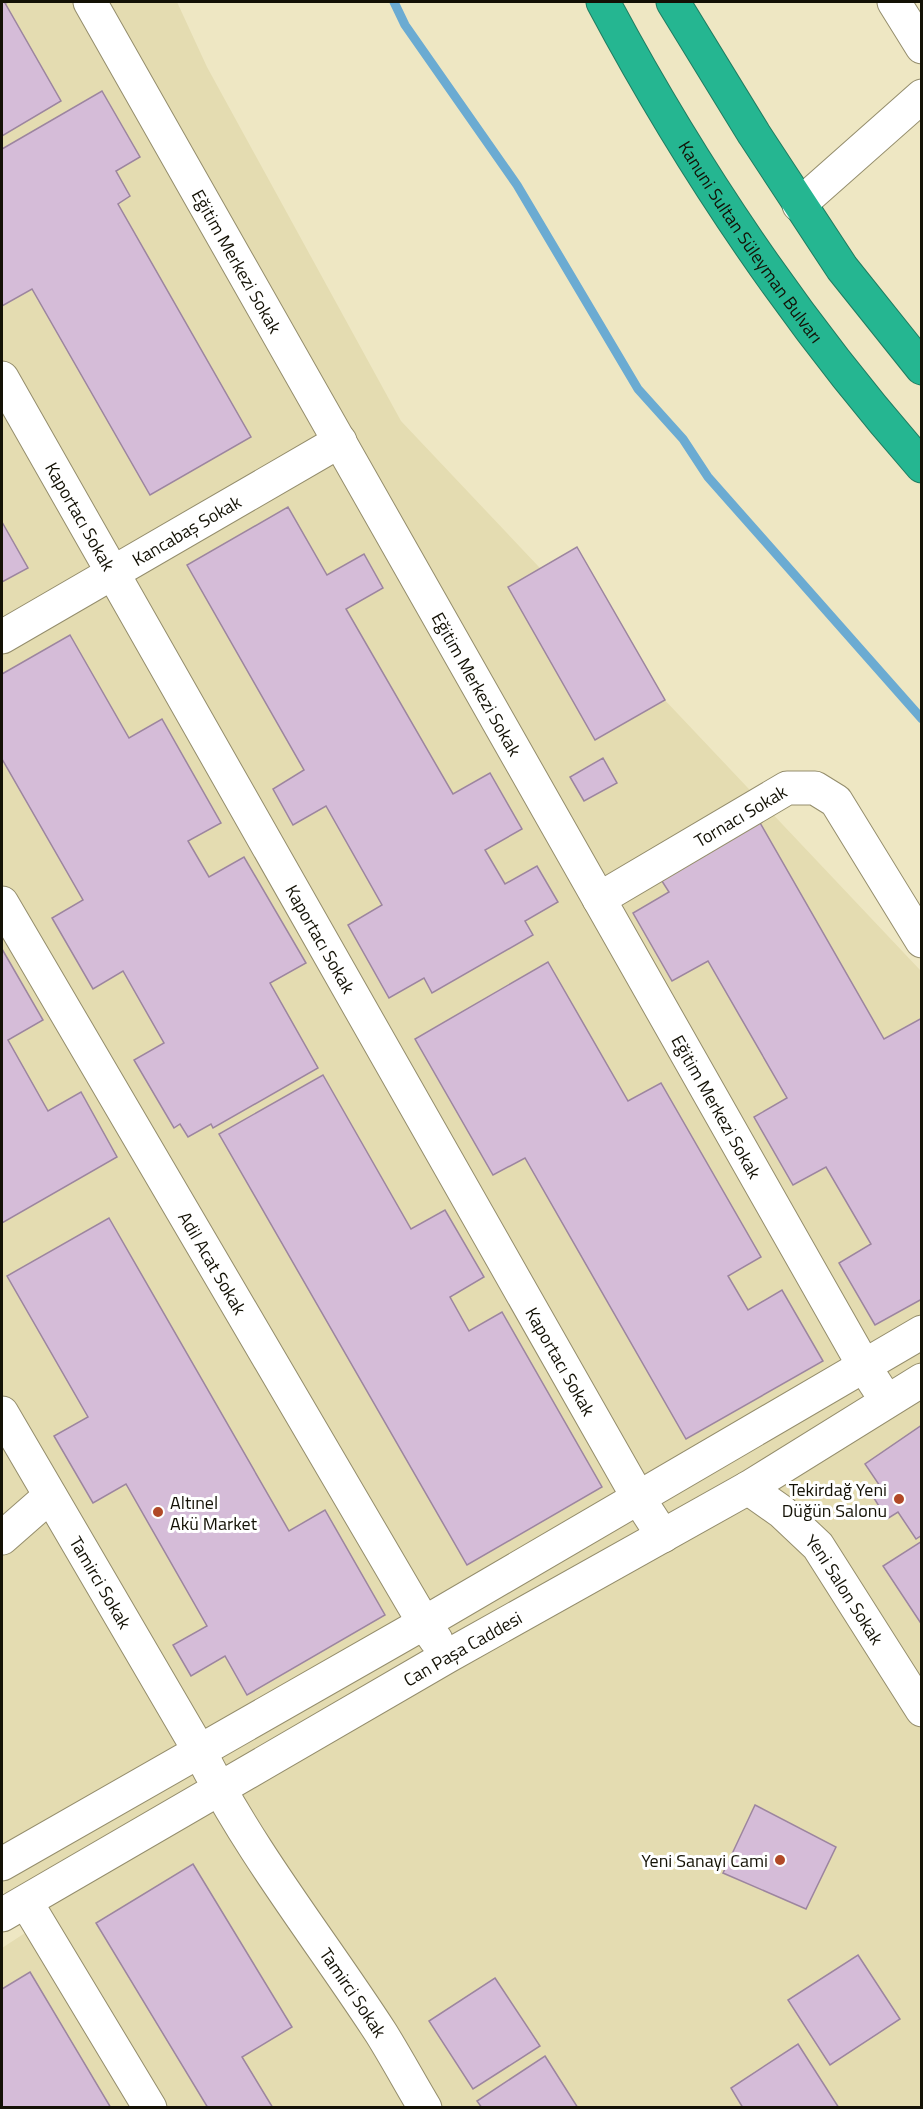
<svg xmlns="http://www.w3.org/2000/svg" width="923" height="2109" viewBox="0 0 923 2109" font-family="'Titillium Web',sans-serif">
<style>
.built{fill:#e4dcb1}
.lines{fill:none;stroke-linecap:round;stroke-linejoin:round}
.stream{stroke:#6babd2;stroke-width:9}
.building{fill:#d5bcd8;stroke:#9c859f;stroke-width:1.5}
.minor-casing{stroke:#948d6c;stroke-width:35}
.highway-casing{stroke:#1f7c60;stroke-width:35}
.minor{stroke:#fff;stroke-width:33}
.highway{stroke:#25b691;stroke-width:33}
.poi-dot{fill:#b14927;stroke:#fff;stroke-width:2}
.labels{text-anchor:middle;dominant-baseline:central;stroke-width:6;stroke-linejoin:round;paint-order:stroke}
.street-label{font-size:18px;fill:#131105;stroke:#fff}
.poi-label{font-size:18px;fill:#131105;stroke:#fff;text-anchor:end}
</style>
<rect width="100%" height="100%" fill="#eee7c3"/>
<path class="built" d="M2,2H177L207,67L401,421L921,971V2107L2,2108V1948L25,1933L2,1888Z"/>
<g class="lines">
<path class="stream" d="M394,2L405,25L517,185L638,389L683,439L708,477L922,719"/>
</g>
<g class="building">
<path d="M2,2H9L5,3L61,101L2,136Z"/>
<path d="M102,91L140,157L116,171L130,196L118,204L251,437L150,495L32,289L2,306V149Z"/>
<path d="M288,507L327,575L364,554L383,588L346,609L453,794L490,773L522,829L485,850L505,884L537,866L558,902L525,921L533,935L432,993L424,978L389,998L348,925L382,905L326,806L293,825L273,789L304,770L187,565Z"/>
<path d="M2,522L28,568L2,582Z"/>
<path d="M577,547L665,700L595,740L508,587Z"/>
<path d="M70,635L129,738L162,719L221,823L188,841L209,877L244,857L306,963L270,983L318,1068L213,1128L211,1124L188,1137L180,1124L174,1128L134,1060L164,1043L123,971L93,989L52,918L83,900L2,759V674Z"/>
<path d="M603,758L617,783L584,801L570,777Z"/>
<path d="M759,821L884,1039L922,1018V1299L875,1325L839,1263L871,1244L826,1167L793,1185L754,1117L787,1098L708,961L672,981L633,913L669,892L660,878Z"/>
<path d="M2,949L43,1020L8,1040L48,1111L81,1092L117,1157L2,1223Z"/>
<path d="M548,962L628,1101L661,1083L761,1257L728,1276L748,1310L782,1290L823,1361L686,1439L525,1158L493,1175L415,1039Z"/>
<path d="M323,1075L411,1229L445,1210L484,1277L450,1297L469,1331L502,1312L602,1487L467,1565L219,1134Z"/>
<path d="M109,1218L289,1531L325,1510L385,1615L247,1695L225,1656L191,1676L173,1645L207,1626L126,1484L93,1503L54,1436L88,1417L7,1276Z"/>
<path d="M922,1425V1535L916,1539L898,1512L887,1519L872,1495L882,1489L865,1464Z"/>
<path d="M922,1541V1625L883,1566Z"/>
<path d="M755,1805L836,1847L806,1909L723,1873Z"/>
<path d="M193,1864L292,2027L242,2057L273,2108H208L96,1923Z"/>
<path d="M858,1955L900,2019L830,2065L788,2000Z"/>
<path d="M30,1972L111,2108H2V1989Z"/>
<path d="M495,1978L540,2046L473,2089L429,2021Z"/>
<path d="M798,2044L839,2108H743L731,2088Z"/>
<path d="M545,2056L578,2108H482L477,2101Z"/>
</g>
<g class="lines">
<g class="minor-casing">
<g id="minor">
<path id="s1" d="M90,2L864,1366L886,1400"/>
<path d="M894,2L922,47"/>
<path d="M799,205L922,96"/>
<path id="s2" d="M2,378L639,1499L663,1536"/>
<path id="s3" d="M2,637L340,441"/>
<path id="s4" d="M599,899L787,788H815L836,801L922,941"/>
<path id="s5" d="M2,903L424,1623L436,1640"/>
<path id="s6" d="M2,1413L200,1752C250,1852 320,1939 381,2033C396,2057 410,2083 425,2108"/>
<path id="s7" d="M748,1488L782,1512L818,1546L922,1710"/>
<path d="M2,1538L50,1496"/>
<path d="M2,1864L424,1623L922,1332"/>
<path d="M26,1902L150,2108"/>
<path id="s8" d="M2,1915L448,1656L748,1488L922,1380"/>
</g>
</g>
<g class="highway-casing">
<g id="highway">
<path id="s9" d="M603,2C691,167 798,325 922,466"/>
<path d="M673,2L754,134L842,268L922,368"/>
</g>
</g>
<use href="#minor" class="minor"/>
<use href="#highway" class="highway"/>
</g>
<g class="poi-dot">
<circle cx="899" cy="1499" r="6"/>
<circle cx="158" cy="1512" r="6"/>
<circle cx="780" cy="1860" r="6"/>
</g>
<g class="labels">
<g class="street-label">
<text stroke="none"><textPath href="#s9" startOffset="282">Kanuni Sultan Süleyman Bulvarı</textPath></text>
<text stroke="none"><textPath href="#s1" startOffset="298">Eğitim Merkezi Sokak</textPath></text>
<text stroke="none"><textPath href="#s2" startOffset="159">Kaportacı Sokak</textPath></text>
<text stroke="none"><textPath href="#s3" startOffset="213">Kancabaş Sokak</textPath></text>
<text stroke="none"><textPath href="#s1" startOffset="784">Eğitim Merkezi Sokak</textPath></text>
<text stroke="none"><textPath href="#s4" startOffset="164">Tornacı Sokak</textPath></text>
<text stroke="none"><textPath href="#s2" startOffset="645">Kaportacı Sokak</textPath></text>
<text stroke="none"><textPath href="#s1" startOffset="1270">Eğitim Merkezi Sokak</textPath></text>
<text stroke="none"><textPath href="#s5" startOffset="417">Adil Acat Sokak</textPath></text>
<text stroke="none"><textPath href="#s2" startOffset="1131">Kaportacı Sokak</textPath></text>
<text stroke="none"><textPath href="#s6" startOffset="196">Tamirci Sokak</textPath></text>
<text stroke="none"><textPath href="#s7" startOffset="142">Yeni Salon Sokak</textPath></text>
<text stroke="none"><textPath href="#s8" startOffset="532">Can Paşa Caddesi</textPath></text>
<text stroke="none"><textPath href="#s6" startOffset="678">Tamirci Sokak</textPath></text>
</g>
<g class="poi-label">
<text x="887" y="1489">Tekirdağ Yeni<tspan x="887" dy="21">Düğün Salonu</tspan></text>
<text x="170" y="1502" text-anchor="start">Altınel<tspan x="170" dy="21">Akü Market</tspan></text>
<text x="768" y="1860">Yeni Sanayi Cami</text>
</g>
</g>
<rect width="923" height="2109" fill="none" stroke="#131105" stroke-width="6"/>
</svg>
